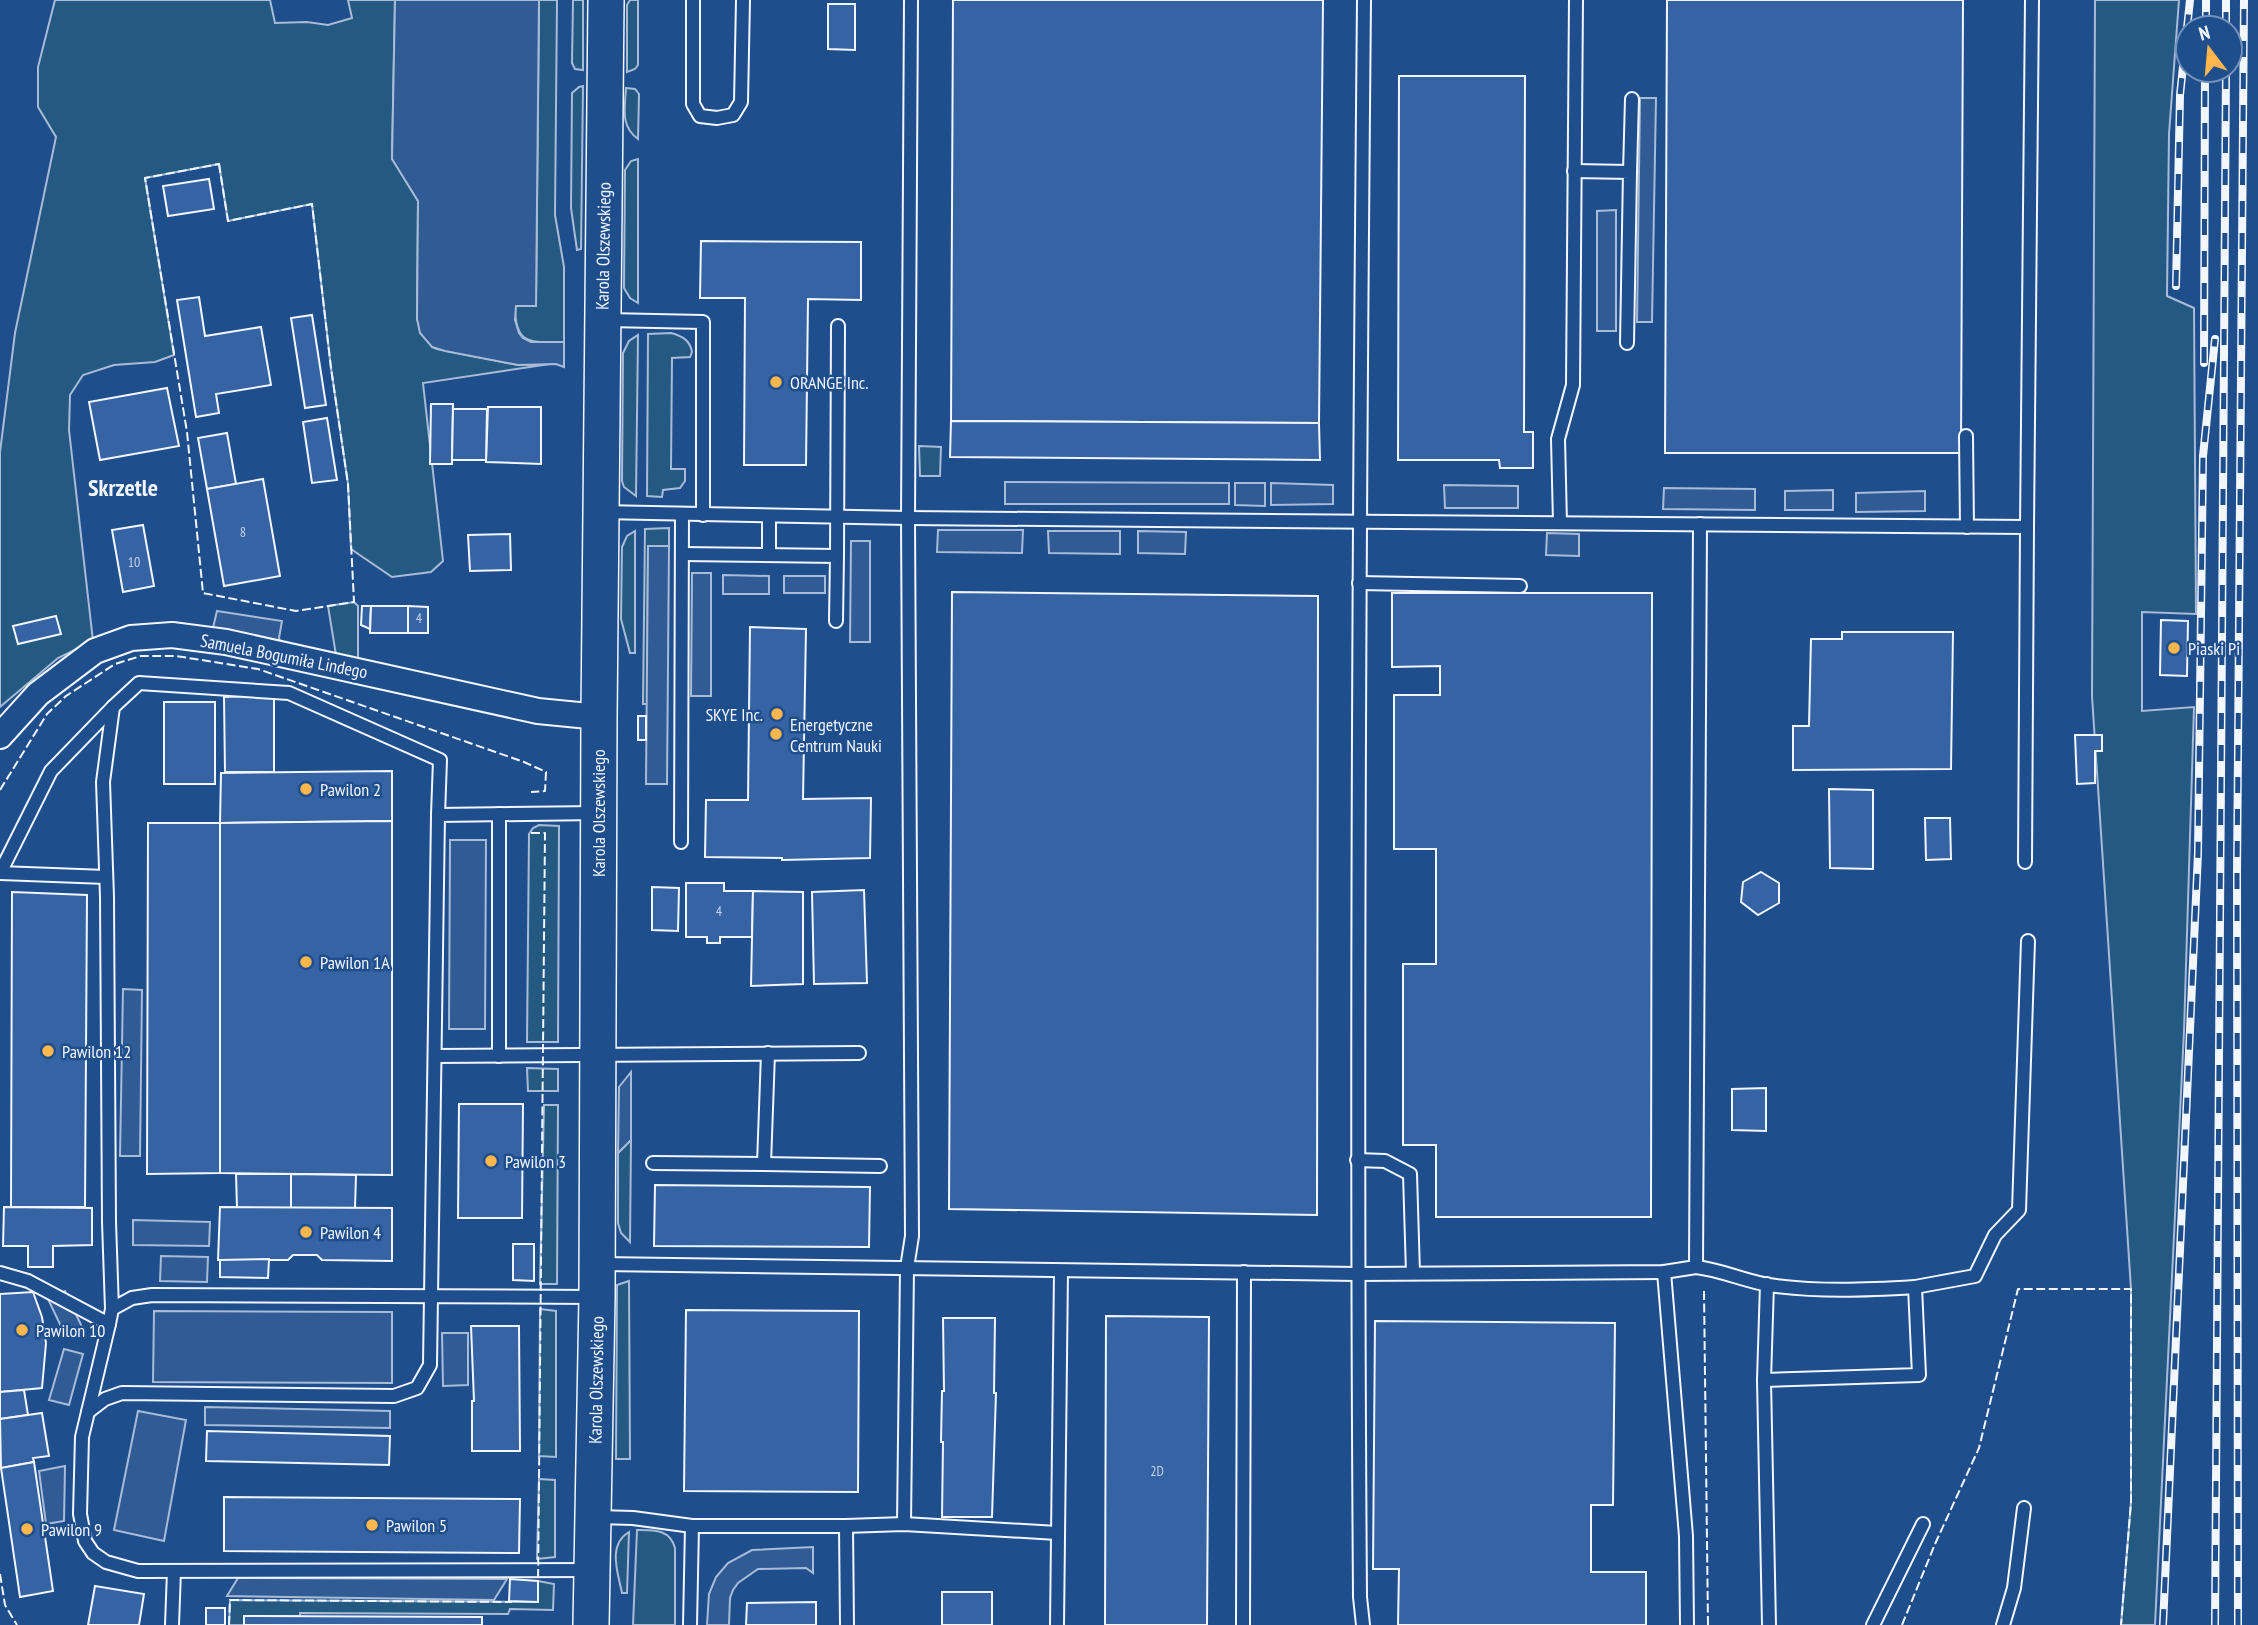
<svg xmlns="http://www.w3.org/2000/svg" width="2258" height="1625" viewBox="0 0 2258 1625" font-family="'PT Sans Narrow',sans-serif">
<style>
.green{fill:#245a82;stroke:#a8bbd7;stroke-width:2}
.parking{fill:#305b95;stroke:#a8bbd7;stroke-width:2}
.building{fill:#3563a3;stroke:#f2f6ff;stroke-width:2}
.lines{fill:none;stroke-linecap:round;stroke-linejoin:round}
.lane-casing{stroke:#f2f6ff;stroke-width:16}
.street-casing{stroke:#f2f6ff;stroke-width:28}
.secondary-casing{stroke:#f2f6ff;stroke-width:38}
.lane{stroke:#1f4e8c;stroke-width:12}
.street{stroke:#1f4e8c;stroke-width:24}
.secondary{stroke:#1f4e8c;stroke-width:35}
.rail-casing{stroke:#f2f6ff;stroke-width:8}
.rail{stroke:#1f4e8c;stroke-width:5;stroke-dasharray:16;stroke-linecap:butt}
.fence{stroke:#f2f6ff;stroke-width:2;stroke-dasharray:9 3.5;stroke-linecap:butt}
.poi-dot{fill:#ffb74d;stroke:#1f4e8c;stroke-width:2.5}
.labels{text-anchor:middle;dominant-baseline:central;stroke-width:5;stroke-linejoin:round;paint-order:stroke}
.number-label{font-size:14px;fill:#c3d1e8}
.street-label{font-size:18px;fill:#f2f6ff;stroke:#1f4e8c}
.poi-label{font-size:18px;fill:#f2f6ff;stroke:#1f4e8c;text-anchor:start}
.district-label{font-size:24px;font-weight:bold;fill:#f2f6ff;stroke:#1f4e8c}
</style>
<rect width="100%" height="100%" fill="#1f4e8c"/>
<g class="green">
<path d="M55,0H270L275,23L307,22L328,25L352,18L348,0H395L392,158L418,201L417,319L432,347L437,349L518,365L550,364L423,383L443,561L431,572L392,577L351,549L348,484L331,368L312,204L228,221L219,164L145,178L174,355L155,362L114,365L83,375L70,395L69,430L93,641L58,658L0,707V452L15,333L56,137L38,107V67Z"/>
<path d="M539,0H557L555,215L564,267V342C530,342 515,346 515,306L536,305Z"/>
<path d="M573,0H583V70L575,69L572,63Z"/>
<path d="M630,0H638V65L635,69L627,72V5Z"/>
<path d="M2095,0H2179L2169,134L2167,296L2194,308L2196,614L2142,612V711L2194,707L2184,1031L2155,1625H2121L2131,1502V1289L2092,696Z"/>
<path d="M583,86L581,249L577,250L571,208L572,93L579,87Z"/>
<path d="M626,88L635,89L639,94L638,139C620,126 625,108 626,88Z"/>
<path d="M638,159V303L630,298L624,288L625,170L631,161Z"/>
<path d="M671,333C682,336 690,340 692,352L690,357L672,358L671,469H685V481L680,488L663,490L662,497L647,496L648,334Z"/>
<path d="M638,335L636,496L624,487L622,481L623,353L629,341Z"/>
<path d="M919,446L941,447L940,476H920Z"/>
<path d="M669,528V546H648L647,704H643L645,529Z"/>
<path d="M635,531V653H630L621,619L622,547L627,536Z"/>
<path d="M354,602L358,606V660L336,655L328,606Z"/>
<path d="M539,825L559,826L558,1042H527L529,834L533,828Z"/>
<path d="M527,1068L558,1069V1091H528Z"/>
<path d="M544,1105H558L557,1284H540Z"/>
<path d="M631,1140L630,1242L621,1233L618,1223V1153Z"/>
<path d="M629,1281L630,1459H616L617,1285Z"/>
<path d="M540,1309L556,1311V1457L539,1456Z"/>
<path d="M539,1479L555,1480V1557L537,1559Z"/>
<path d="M637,1530C654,1530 670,1529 675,1548V1625H633Z"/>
<path d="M629,1532L627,1593H622C618,1573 607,1545 629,1532Z"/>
<path d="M538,1581L554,1584L553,1610L510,1609L508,1614L300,1613V1616H244V1625H229L230,1600L537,1602Z"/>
</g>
<g class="parking">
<path d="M395,0H539L536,306H516L515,320L519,333L523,338L531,342H564V367L556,364L518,365L445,351L432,347L420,333L417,319L418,201L392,159Z"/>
<path d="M1640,98H1656L1652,322H1637Z"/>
<path d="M1616,210V331H1597V211Z"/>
<path d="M1005,482L1229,483V504H1005Z"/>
<path d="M1235,483H1265V506L1235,505Z"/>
<path d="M1271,483L1333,485V504L1271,505Z"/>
<path d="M1444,485L1518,486V508H1445Z"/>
<path d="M1664,488L1755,489V510L1663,509Z"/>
<path d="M1833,490V510H1785V491Z"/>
<path d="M1925,491V511L1856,512V493Z"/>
<path d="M938,530H1023L1022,553L937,552Z"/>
<path d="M1048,531H1120V554L1049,553Z"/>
<path d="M1138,531L1186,532L1185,554L1138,553Z"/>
<path d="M1547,533L1579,534V556L1546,555Z"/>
<path d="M851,541H870V642H850Z"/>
<path d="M648,546H669L667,784H646Z"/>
<path d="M692,573H711V696H691Z"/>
<path d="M723,575L769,576V594H723Z"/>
<rect x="784" y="576" width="41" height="17"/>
<path d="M217,611L282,621L279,638L282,647L212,632Z"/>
<path d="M450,840H486L485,1029H449Z"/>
<path d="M123,989L142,990L140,1156H120Z"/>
<path d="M631,1072V1140L618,1153L619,1087Z"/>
<path d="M133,1220L210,1222L209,1246L133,1245Z"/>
<path d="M161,1256L208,1257L207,1282L160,1281Z"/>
<path d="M65,1291L83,1329L66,1337L48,1299Z"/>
<path d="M154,1311L392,1312V1383L153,1382Z"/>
<path d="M442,1333H468V1385L443,1386Z"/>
<path d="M64,1349L83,1354L69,1405L49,1400Z"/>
<path d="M205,1407L390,1411V1428L205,1425Z"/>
<path d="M138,1411L186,1420L164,1541L114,1530Z"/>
<path d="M65,1466L64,1521L46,1524L39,1471Z"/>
<path d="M813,1547V1573L806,1568L758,1569L738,1583L733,1590L730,1598L729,1625H707L709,1594L716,1577L728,1563L752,1550Z"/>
<path d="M238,1578L507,1579L494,1600L227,1596Z"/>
</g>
<g class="building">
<path d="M953,0H1323L1319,423L951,421Z"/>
<path d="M1667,0H1963L1961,453H1665Z"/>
<path d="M828,4H855V50L828,49Z"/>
<path d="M1399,76H1525L1524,432H1533V468H1500L1499,460H1398Z"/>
<path d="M209,179L214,209L168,216L163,186Z"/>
<path d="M701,241L861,242V300L808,299L806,465H744L745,298H700Z"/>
<path d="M199,297L205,336L261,327L271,385L216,394L219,413L196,417L177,300Z"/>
<path d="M312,315L326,405L305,408L291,318Z"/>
<path d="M167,388L179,446L100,460L89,402Z"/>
<path d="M431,404H453L452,464H430Z"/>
<path d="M488,407H541V464L486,462Z"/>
<path d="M453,409H487L486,460H452Z"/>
<path d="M327,418L337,480L312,483L303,422Z"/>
<path d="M951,421L1319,423L1320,460L950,457Z"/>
<path d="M227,433L236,484L207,489L198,438Z"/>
<path d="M263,479L280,576L224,586L207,489Z"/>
<path d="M143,525L154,586L123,592L112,530Z"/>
<path d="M510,534L511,570L470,571L468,535Z"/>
<path d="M952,592L1318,596L1317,1215L949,1209Z"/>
<path d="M1392,593H1652L1651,1217H1436V1145H1403V964H1436V849H1394V695H1440V666L1392,667Z"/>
<path d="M362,606H371L370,629L361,625Z"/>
<path d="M371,606H408V633H370Z"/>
<path d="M408,606L428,607V633H408Z"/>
<path d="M56,616L61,634L18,644L13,626Z"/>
<path d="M2161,620L2188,621L2187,676L2160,675Z"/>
<path d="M750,627L806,629L803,799L871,798L870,858L782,860V858L705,857L706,800H748Z"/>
<path d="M1842,632H1953L1951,769L1793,770V726H1809L1811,639H1842Z"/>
<path d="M274,695V772H225L224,697Z"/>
<rect x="164" y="702" width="51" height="82"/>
<rect x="638" y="716" width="8" height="24"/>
<path d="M2075,735H2102V751H2095V783L2077,784Z"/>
<path d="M392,771V821L220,823L221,773Z"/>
<path d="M1829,789L1873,790V869L1830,868Z"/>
<path d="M1925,818H1950L1951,859L1926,860Z"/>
<path d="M392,821V1175L220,1173V823Z"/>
<path d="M148,823H220V1173L147,1174Z"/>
<path d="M1761,872L1779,883V903L1758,915L1741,902L1743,882Z"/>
<path d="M686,883H724V891H753L752,937H720V943H707V937H686Z"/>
<path d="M652,887L679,888L678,931L652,930Z"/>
<path d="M864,890L867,983L814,984L812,892Z"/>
<path d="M753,891L803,892V984L751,986Z"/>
<path d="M12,892L87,895L85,1207H11Z"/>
<path d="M1766,1088V1131L1732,1130V1089Z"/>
<path d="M459,1104H523L522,1218H458Z"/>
<path d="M236,1174H291V1208H237Z"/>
<path d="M291,1174L356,1175L355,1208H291Z"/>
<path d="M655,1185L870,1187L869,1247L654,1246Z"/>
<path d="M4,1207L92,1208V1245L53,1246V1267H28V1246H3Z"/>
<path d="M220,1207L392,1208V1261L322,1260L317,1255H293L288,1260H218Z"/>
<path d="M513,1244H534V1281L513,1280Z"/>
<path d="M269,1259L268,1278L220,1277V1260Z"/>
<path d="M33,1292L42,1317L46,1343L42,1388L0,1392V1294Z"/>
<path d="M686,1310L859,1311L858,1492L684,1491Z"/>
<path d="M1106,1316L1209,1317L1207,1625H1105Z"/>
<path d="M943,1318H995L994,1393H996L992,1517H942L943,1442H941L942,1391H944Z"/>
<path d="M1375,1321L1615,1323L1613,1505H1591V1572H1646V1625H1398L1399,1569H1373Z"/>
<path d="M471,1326H519L520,1451H472V1401H474Z"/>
<path d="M24,1390L28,1415L0,1419V1392Z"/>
<path d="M42,1413L49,1456L33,1458L34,1462L1,1468L0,1419Z"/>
<path d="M207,1431L390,1436L389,1465L206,1461Z"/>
<path d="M34,1462L53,1591L20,1597L1,1468Z"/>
<path d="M224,1497L520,1499L519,1553L224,1551Z"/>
<path d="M510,1579L538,1581V1602L509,1601Z"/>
<path d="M95,1586L144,1594L139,1625H88Z"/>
<rect x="942" y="1592" width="50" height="33"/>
<path d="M816,1602V1625H746L747,1603Z"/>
<rect x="206" y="1608" width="19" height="17"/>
<path d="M244,1616L482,1617V1625H244Z"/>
</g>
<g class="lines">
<g class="lane-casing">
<g id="lane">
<path d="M693,0V104L700,116L717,118L733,115L741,102L743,0"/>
<path d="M1574,171L1630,172L1627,343"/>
<path d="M1630,172L1632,99"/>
<path d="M607,320L703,322V515"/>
<path d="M1966,436L1967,527"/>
<path d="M601,512L908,518L2027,527L2032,0"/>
<path d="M1560,523L1558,439L1573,385L1576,0"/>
<path d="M682,554L837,556L836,621"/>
<path d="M769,555V516"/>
<path d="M837,556L838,326"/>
<path d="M1359,583L1520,586"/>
<path d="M681,842L682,514"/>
<path d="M2025,862L2027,527"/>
<path d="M0,873L51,771L113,707"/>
<path d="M0,873L106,877"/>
<path d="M436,1056L859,1053"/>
<path d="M499,1056V814"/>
<path d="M1357,1160L1385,1161L1410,1174L1413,1273"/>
<path d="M653,1163L764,1164L768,1053"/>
<path d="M764,1164L880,1166"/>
<path d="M601,1264L1357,1274L1664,1272L1696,1267L1700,524"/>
<path d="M1696,1267C1722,1270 1744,1281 1769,1285C1817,1292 1867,1290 1915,1287L1919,1375L1764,1380L1767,1284"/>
<path d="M1664,1272L1686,1536L1687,1625"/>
<path d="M0,1273L28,1281L109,1324"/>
<path d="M1915,1287L1975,1276L1995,1235L2019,1210L2028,941"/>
<path d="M112,1309L109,1222L107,897L103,782L113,707L139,683L289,693L440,760L438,815"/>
<path d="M1764,1380L1769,1625"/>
<path d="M88,1412L105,1399L122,1393L394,1396L417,1388L430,1365L438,815L598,813"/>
<path d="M597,1517L633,1518L692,1526H846L904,1524L1057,1533"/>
<path d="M904,1524L907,1268L912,1236L908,518L911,0"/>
<path d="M846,1526L847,1625"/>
<path d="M590,1570L138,1571L106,1562L93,1553L85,1541L80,1514L82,1437L109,1324L112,1309L132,1298L152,1295L596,1297"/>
<path d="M172,1625L174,1571"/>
<path d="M690,1625L692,1526"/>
<path d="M1057,1625L1061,1271"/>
<path d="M1243,1625L1244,1272"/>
<path d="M1363,1625L1360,1597C1356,1065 1359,532 1364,0"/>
<path d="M1873,1625L1923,1524"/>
<path d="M2003,1625L2014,1588L2024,1508"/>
</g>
</g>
<g class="street-casing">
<path id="street" d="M0,736L38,694L95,651L131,638L172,635L226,642L538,711L599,717"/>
</g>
<g class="secondary-casing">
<path id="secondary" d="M591,1625L597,1297L599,717L606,0"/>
</g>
<use href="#lane" class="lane"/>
<use href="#street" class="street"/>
<use href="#secondary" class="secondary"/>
<g class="rail-casing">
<g id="rail">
<path d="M2206,28V0"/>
<path d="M2226,28V0"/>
<path d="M2176,286L2180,95L2190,0"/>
<path d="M2204,363L2205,70"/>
<path d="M2163,1625L2198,853L2203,456L2215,339"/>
<path d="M2215,1625L2226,70"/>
<path d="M2238,1625L2237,875L2244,0"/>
</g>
</g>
<use href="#rail" class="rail"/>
<g class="fence">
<path d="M219,164L228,221L312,204L331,368L348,484L354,602L296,611L203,593L187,432L145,178Z"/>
<path d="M0,790L47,714L66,696L115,664L141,656H176L258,669L524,762L546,772L545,791L531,792"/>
<path d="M531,833H545L538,1586"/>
<path d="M1704,1291L1708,1625"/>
<path d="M0,1574L5,1605L17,1625"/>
<path d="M229,1625L230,1600L512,1602"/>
<path d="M1902,1625L1935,1544L1979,1448L2018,1289H2131V1502L2121,1625"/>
</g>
</g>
<g class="poi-dot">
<circle cx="776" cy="382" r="7"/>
<circle cx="2174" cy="648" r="7"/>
<circle cx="777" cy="714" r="7"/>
<circle cx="776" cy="734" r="7"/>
<circle cx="306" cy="789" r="7"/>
<circle cx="306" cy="962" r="7"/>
<circle cx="48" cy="1051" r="7"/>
<circle cx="491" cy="1161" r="7"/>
<circle cx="306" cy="1232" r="7"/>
<circle cx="22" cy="1330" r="7"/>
<circle cx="372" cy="1525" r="7"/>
<circle cx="27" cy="1529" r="7"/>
</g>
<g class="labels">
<g class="number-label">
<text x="243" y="532">8</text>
<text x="134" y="562">10</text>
<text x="419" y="618">4</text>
<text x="719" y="911">4</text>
<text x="1157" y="1471">2D</text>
</g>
<g class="street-label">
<text transform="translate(603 246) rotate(-89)">Karola Olszewskiego</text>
<text transform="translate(284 656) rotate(11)">Samuela Bogumiła Lindego</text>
<text transform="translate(598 813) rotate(-90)">Karola Olszewskiego</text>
<text transform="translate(596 1380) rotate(-89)">Karola Olszewskiego</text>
</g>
<g class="poi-label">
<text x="790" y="382">ORANGE Inc.</text>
<text x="2188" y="648">Piaski Pi</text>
<text x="763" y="714" text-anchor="end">SKYE Inc.</text>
<text x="790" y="724">Energetyczne<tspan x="790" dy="21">Centrum Nauki</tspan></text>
<text x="320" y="789">Pawilon 2</text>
<text x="320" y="962">Pawilon 1A</text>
<text x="62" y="1051">Pawilon 12</text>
<text x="505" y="1161">Pawilon 3</text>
<text x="320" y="1232">Pawilon 4</text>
<text x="36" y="1330">Pawilon 10</text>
<text x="386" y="1525">Pawilon 5</text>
<text x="41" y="1529">Pawilon 9</text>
</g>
<g class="district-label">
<text x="123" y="487">Skrzetle</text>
</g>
</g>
<g transform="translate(2209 49) rotate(344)"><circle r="33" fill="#1f4e8c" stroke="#7391ba" stroke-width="2"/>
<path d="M0-5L12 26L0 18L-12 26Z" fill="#ffb74d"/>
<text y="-10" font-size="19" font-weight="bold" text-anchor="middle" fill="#f2f6ff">N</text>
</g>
</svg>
